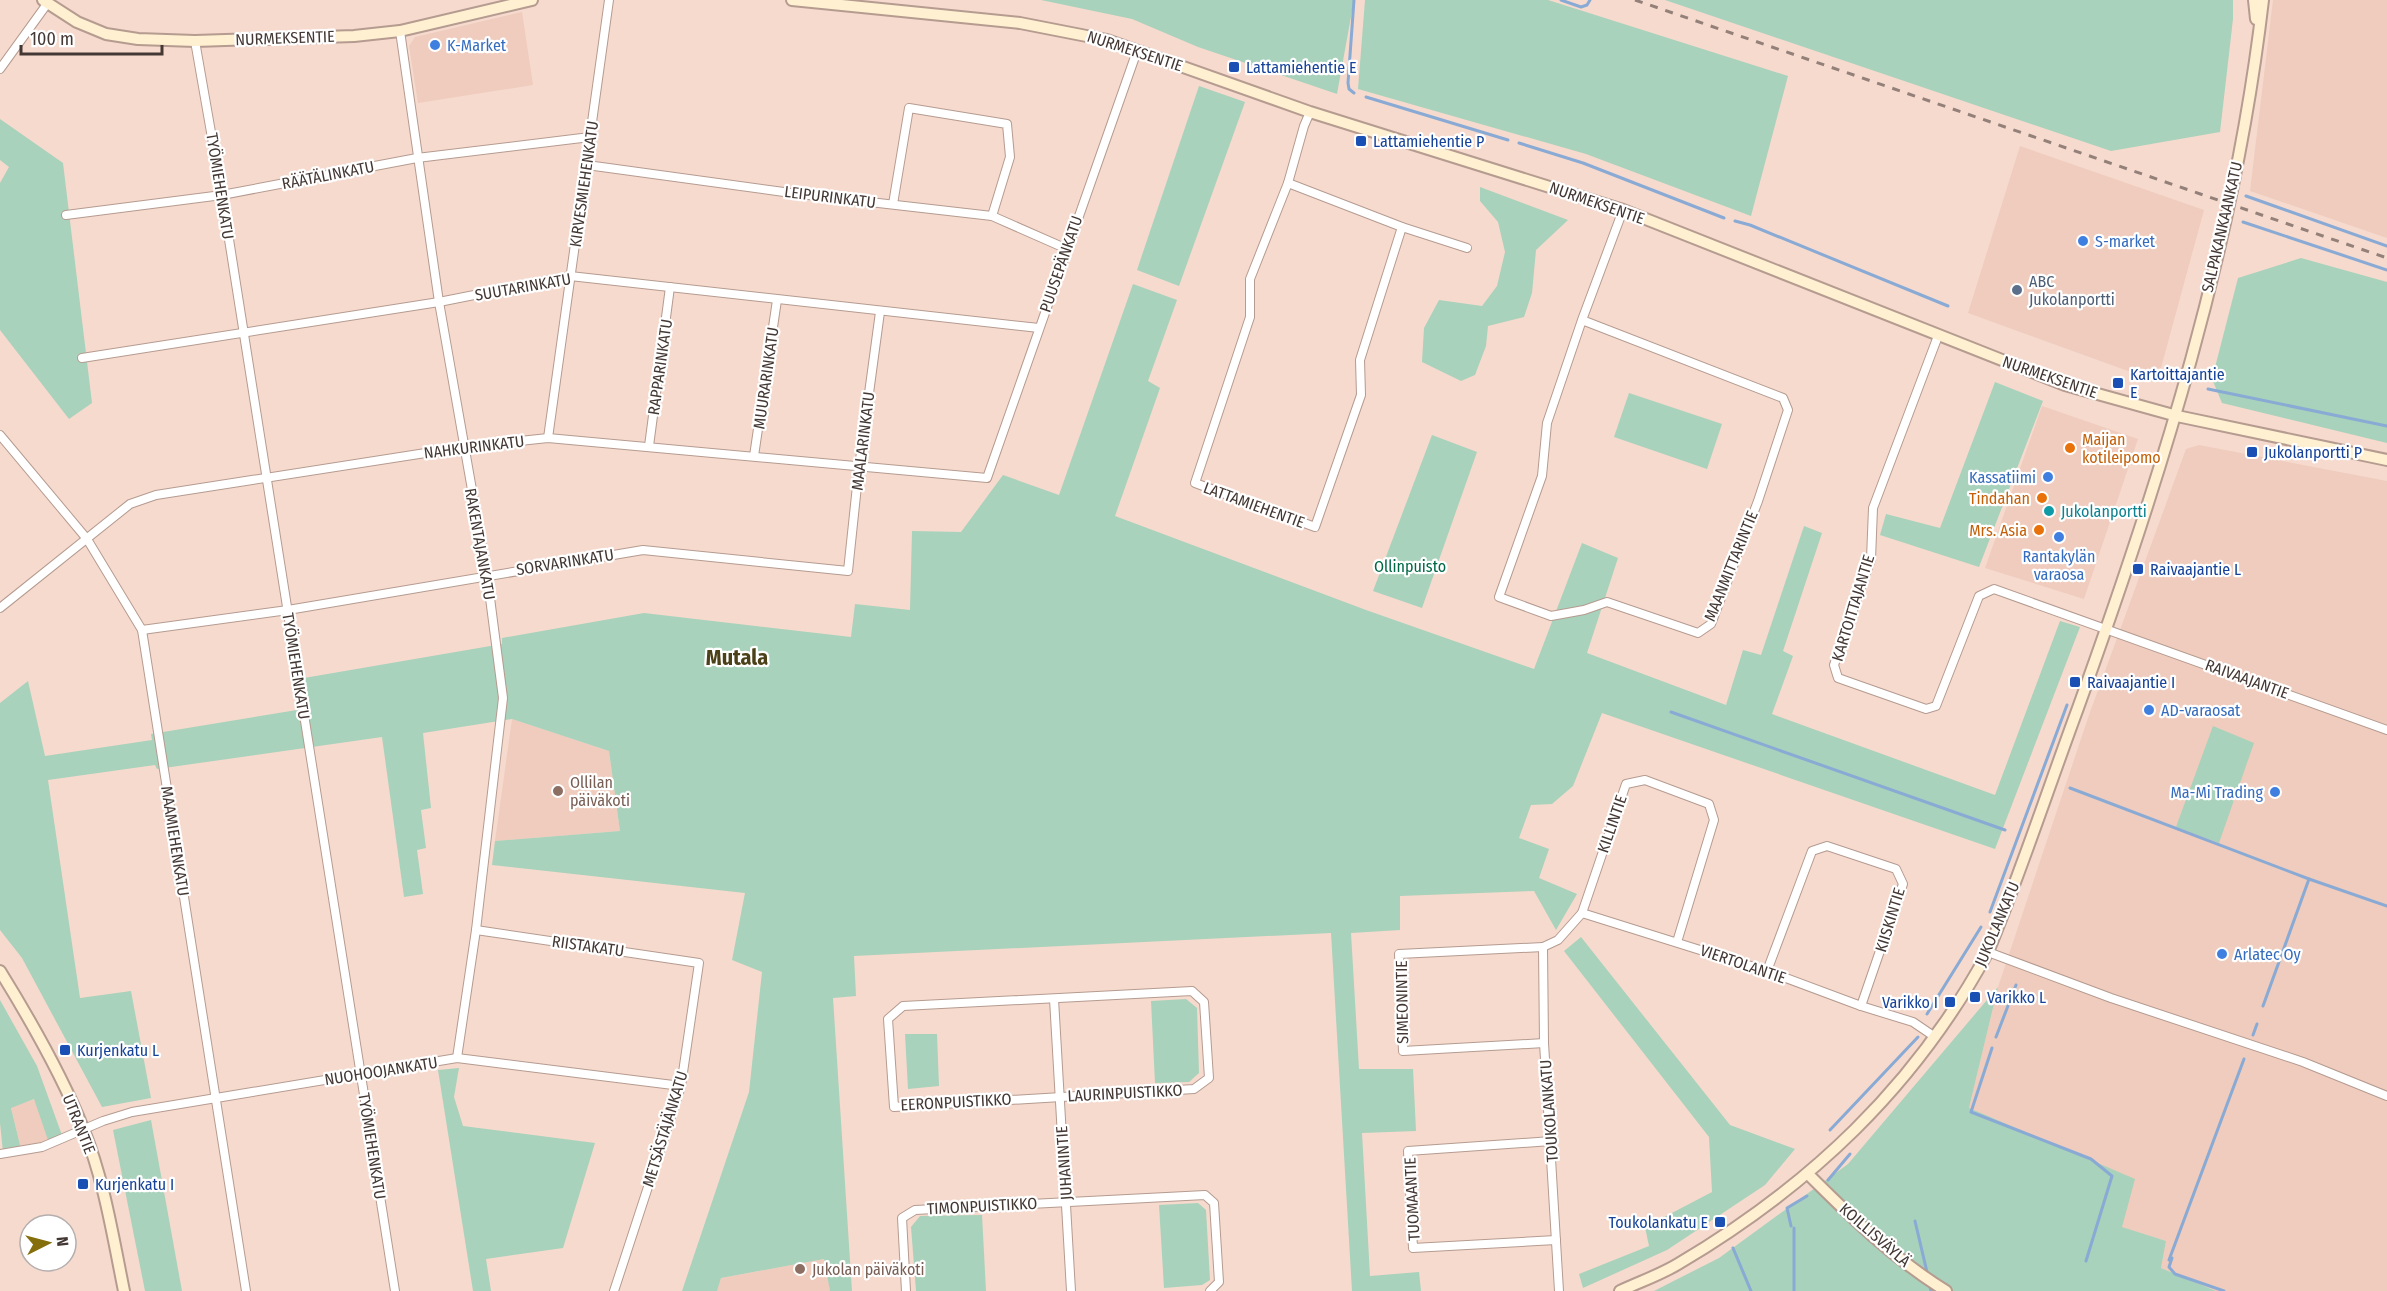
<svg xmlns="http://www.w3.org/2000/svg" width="2387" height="1291" viewBox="0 0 2387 1291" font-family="'Fira Sans Condensed',sans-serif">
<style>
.built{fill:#efccbd}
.green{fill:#a8d2bb}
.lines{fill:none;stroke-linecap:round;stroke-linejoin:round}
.stream{stroke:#89aad4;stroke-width:3}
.street-casing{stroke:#b59b90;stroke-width:10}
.secondary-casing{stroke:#b59b90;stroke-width:14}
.street{stroke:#fff;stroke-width:8}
.secondary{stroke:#fef0d0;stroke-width:10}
.rail{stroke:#938079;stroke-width:3;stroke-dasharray:8 8;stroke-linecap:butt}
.shop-dot{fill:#3f7fe0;stroke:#fff;stroke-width:2}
.transit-dot{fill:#1a4fb4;stroke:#fff;stroke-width:2}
.service-dot{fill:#5c6f8a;stroke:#fff;stroke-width:2}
.food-dot{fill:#e8710a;stroke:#fff;stroke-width:2}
.culture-dot{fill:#0f9aa8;stroke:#fff;stroke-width:2}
.education-dot{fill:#8d6e63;stroke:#fff;stroke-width:2}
.labels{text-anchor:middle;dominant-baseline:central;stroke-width:4.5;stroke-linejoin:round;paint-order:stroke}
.street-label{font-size:16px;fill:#433834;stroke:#fff}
.shop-label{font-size:16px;fill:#366cbe;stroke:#fff;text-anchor:start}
.transit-label{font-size:16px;fill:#164399;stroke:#fff;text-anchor:start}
.service-label{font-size:16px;fill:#4e5e75;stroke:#fff;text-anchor:start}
.food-label{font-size:16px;fill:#c56008;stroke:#fff;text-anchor:end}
.culture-label{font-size:16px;fill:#0d838f;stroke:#fff;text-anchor:start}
.park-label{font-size:16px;fill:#006845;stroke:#fff}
.education-label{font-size:16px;fill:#785e54;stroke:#fff;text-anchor:start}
.district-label{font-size:22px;font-weight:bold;fill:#4b4017;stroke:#fff}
</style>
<rect width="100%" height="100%" fill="#f6dace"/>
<g class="built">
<path d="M2273,0H2387V238L2250,191Z"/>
<path d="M522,12L533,85L418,103L409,46L415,37Z"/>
<path d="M2020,146L2204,210L2161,368L2128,371L1968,313Z"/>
<path d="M2042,406L2138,439L2084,599L1985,568Z"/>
<path d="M2199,445L2387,481V1291H2216L2161,1268L2166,1241L2121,1227L1969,1108L1998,987L2089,715L2186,449Z"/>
<path d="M512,719L609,751L620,831L495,841Z"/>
<path d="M35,1099L49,1143L21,1149L11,1107Z"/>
<path d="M825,1259L830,1291H717L721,1278Z"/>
</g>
<g class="green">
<path d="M1041,0H1354L1337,94L1198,47L1132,19Z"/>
<path d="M1365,0H1548L1788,76L1751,216L1586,154L1358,89Z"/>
<path d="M1665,0H2233V19L2220,132L2111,151Z"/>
<path d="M1199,86L1245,102L1179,286L1137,270Z"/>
<path d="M0,119L63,163L92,403L69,419L0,330V183L9,167L0,160Z"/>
<path d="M1480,187L1568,220L1536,250L1532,293L1524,317L1488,326L1486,346L1475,375L1461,381L1422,362L1424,328L1439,300L1482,306L1497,286L1505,252L1498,222L1480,201Z"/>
<path d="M2301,258L2387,282V443L2222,403L2212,379L2238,278Z"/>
<path d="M1133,284L1177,300L1148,381L1160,388L1115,516L1366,610L1534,669L1582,543L1618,558L1587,653L1726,705L1743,650L1761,655L1804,526L1822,533L1783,651L1793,656L1772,714L1995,795L2060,621L2080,627L1995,849L1602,713L1573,786L1552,804L1531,805L1519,838L1549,849L1539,878L1577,894L1556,930L1534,891L1400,896V930L1351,933L1359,1069H1413L1416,1131L1362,1133L1370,1276L1419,1272L1421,1291H1352L1331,933L854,956L856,996L833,998L852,1291H830L824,1259L721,1278L717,1291H682L749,1092L762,972L732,960L745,893L492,865L495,841L620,831L609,751L512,719L423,733L431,808L421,810L426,848L417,850L423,894L404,897L382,737L157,769L155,765L48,780L80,998L131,991L151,1098L102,1107L22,958L0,930V703L28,681L45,756L152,740L151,734L309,708L304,678L502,644V638L644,613L851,637L855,604L910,610L912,531L961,532L1003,475L1059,495Z"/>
<path d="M1995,382L2043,401L1979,567L1880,535L1886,514L1940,528Z"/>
<path d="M1629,393L1722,424L1707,469L1614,437Z"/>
<path d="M1432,435L1477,452L1422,608L1373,591Z"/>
<path d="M2213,726L2254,743L2219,843L2176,827Z"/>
<path d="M1581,937L1730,1125L1795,1149L1765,1185L1667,1250L1583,1288L1579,1274L1649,1246L1645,1227L1712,1192L1709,1137L1564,951Z"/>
<path d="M1998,987L1969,1108L2135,1179L2122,1227L2166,1241L2161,1268L2216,1291H1654L1719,1258L1848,1164Z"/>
<path d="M1186,999L1197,1008L1199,1073L1189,1082L1155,1083L1151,1001Z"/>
<path d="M0,1000L37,1066L63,1138L49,1143L34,1099L11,1108L21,1149L3,1152L0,1123Z"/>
<path d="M905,1034H937L939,1086L908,1089Z"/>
<path d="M459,1068L454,1097L463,1126L595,1143L563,1248L486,1259L491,1291H473L438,1070Z"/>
<path d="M151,1120L182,1291H145L113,1130Z"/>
<path d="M1198,1203L1206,1210L1210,1280L1202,1285L1164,1288L1159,1205Z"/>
<path d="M982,1215L986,1291H916L911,1227L920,1216Z"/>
</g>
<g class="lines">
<g class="stream">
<path d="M1561,0L1581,7L1587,5L1590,0"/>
<path d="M1354,93L1349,89L1348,83L1354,0"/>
<path d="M1366,97L1508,140"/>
<path d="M1519,143L1583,163L1724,218"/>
<path d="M2246,196L2387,246"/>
<path d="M1735,221L1750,225L1948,306"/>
<path d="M2243,222L2387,270"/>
<path d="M2208,389L2387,426"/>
<path d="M1671,712L2005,830"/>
<path d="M2070,788L2309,879L2387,906"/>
<path d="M1990,912L2067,705"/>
<path d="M2263,1006L2309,879"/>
<path d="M1927,1014L1981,927"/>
<path d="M2253,1035L2257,1024"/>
<path d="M1996,1037L2016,985"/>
<path d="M1992,1048L1971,1112L2091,1159L2112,1176L2086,1261"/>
<path d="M1830,1130L1918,1037"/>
<path d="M1828,1180L1850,1154"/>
<path d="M1915,1221L1927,1272"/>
<path d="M1791,1226L1787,1208L1807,1196"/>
<path d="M1794,1228V1291"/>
<path d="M1733,1248L1751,1291"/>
<path d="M2172,1258L2169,1267L2175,1274L2224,1291"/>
<path d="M2169,1260L2244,1059"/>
<path d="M1930,1287L1931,1291"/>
</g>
<g class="street-casing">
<g id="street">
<path d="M400,31L439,302L487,575L503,698L476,930L457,1058"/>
<path d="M195,41L222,195L395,1291"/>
<path d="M0,69L47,4"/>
<path d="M1310,112L1304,126L1288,183L1250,279V317L1195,483L1315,527L1361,395L1360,360L1402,227"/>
<path d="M587,165L791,193L992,216L1067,249"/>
<path d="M1288,183L1402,227L1467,248"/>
<path d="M893,204L909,108L1007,124L1010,157L992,216"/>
<path d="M66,215L222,195L417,158L590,137"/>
<path d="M1582,320L1783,398L1788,410L1758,501L1711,624L1698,633L1607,602L1584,610L1551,616L1499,597L1542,476L1547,423L1582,320L1623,210"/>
<path d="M1938,336L1873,508L1871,559L1834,665L1838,678L1926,709L1936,706L1979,596L1994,589L2387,730"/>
<path d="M82,358L439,302L570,276L1039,328"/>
<path d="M0,435L87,539L142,630L246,1291"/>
<path d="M548,438L609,0"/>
<path d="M649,446L670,287"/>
<path d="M754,456L777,300"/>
<path d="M0,608L130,504L156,495L464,447L548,438L987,478L1137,51"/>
<path d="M142,630L288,610L643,550L848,571L859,467L880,312"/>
<path d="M1582,913L1626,784L1645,780L1709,804L1714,820L1677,942"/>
<path d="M476,930L699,963L681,1086L614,1291"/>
<path d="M1543,947L1399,954L1403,1051L1544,1043"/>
<path d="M1988,952L2111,998L2303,1062L2387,1096"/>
<path d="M1767,971L1812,851L1827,846L1896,869L1903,884L1861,1006"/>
<path d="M1192,991L1204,1002L1209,1078L1194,1089L894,1107L888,1019L903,1006Z"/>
<path d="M1054,999L1071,1291"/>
<path d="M1551,1141L1408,1151L1413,1248L1556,1240"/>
<path d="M0,1154L42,1147L103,1121L132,1112L457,1058L681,1086"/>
<path d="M906,1291L902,1218L915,1210L1205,1195L1214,1203L1219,1282L1210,1291"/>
<path d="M1559,1291L1544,1043L1543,947L1558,940L1582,913L1767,971L1861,1006L1913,1022L1935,1037"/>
</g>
</g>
<g class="secondary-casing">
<g id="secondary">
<path d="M43,0L77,22L106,34L138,39L195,41L354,36L400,31L532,0"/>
<path d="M792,0L1020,23L1107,40L1310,112L1623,210L2065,385L2177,416L2387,460"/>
<path d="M2254,0L2256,19"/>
<path d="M0,971C31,1021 61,1073 83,1128C104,1179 113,1237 124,1291"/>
<path d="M1808,1174C1851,1217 1894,1259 1946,1291"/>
<path d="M1620,1291C1639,1282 1660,1275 1678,1264C1810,1186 1915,1087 1988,952C2021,872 2048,789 2078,708C2161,478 2235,244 2263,0"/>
</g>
</g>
<use href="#street" class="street"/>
<use href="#secondary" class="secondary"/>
<path class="rail" d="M1635,0L2387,258"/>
</g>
<g class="shop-dot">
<circle cx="435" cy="45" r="6"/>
<circle cx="2083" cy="241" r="6"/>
<circle cx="2048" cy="477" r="6"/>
<circle cx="2059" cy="537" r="6"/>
<circle cx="2149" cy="710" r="6"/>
<circle cx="2275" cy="792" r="6"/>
<circle cx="2222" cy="954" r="6"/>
</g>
<g class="transit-dot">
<rect x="1228" y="61" width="12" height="12" rx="3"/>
<rect x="1355" y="135" width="12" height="12" rx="3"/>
<rect x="2112" y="377" width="12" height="12" rx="3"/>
<rect x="2246" y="446" width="12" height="12" rx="3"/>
<rect x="2132" y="563" width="12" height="12" rx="3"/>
<rect x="2069" y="676" width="12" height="12" rx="3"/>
<rect x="1969" y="991" width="12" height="12" rx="3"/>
<rect x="1944" y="996" width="12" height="12" rx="3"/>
<rect x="59" y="1044" width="12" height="12" rx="3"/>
<rect x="77" y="1178" width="12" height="12" rx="3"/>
<rect x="1714" y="1216" width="12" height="12" rx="3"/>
</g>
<circle class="service-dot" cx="2017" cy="290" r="6"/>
<g class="food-dot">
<circle cx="2070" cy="448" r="6"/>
<circle cx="2042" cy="498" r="6"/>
<circle cx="2039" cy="530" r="6"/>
</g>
<circle class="culture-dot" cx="2049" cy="511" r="6"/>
<g class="education-dot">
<circle cx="558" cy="791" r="6"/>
<circle cx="800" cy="1269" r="6"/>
</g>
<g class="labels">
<g class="street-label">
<text transform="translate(285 38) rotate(-2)">NURMEKSENTIE</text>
<text transform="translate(1135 51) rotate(18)">NURMEKSENTIE</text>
<text transform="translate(328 175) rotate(-11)">RÄÄTÄLINKATU</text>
<text transform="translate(584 184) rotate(-82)">KIRVESMIEHENKATU</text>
<text transform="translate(220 186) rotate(81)">TYÖMIEHENKATU</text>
<text transform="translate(830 197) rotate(7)">LEIPURINKATU</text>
<text transform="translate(1597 203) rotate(19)">NURMEKSENTIE</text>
<text transform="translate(2222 227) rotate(-77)">SALPAKANKAANKATU</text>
<text transform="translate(1061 264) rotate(-71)">PUUSEPÄNKATU</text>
<text transform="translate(523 287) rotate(-10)">SUUTARINKATU</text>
<text transform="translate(660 367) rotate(-82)">RAPPARINKATU</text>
<text transform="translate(2050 377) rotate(19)">NURMEKSENTIE</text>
<text transform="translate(766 378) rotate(-82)">MUURARINKATU</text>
<text transform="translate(863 441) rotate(-83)">MAALARINKATU</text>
<text transform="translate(474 447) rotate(-7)">NAHKURINKATU</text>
<text transform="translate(1254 505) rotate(20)">LATTAMIEHENTIE</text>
<text transform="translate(480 544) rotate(80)">RAKENTAJANKATU</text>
<text transform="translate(565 562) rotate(-9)">SORVARINKATU</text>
<text transform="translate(1731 566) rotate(-68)">MAANMITTARINTIE</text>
<text transform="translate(1853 608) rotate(-73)">KARTOITTAJANTIE</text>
<text transform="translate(296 666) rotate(81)">TYÖMIEHENKATU</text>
<text transform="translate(2247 679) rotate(20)">RAIVAAJANTIE</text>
<text transform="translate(1612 824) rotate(-71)">KILLINTIE</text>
<text transform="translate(175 841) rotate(81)">MAAMIEHENKATU</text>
<text transform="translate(1890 920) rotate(-73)">KIISKINTIE</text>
<text transform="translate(1997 924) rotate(-67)">JUKOLANKATU</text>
<text transform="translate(588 946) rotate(8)">RIISTAKATU</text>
<text transform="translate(1743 964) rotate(19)">VIERTOLANTIE</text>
<text transform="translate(1402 1002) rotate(-91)">SIMEONINTIE</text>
<text transform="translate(381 1071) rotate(-9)">NUOHOOJANKATU</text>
<text transform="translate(1125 1093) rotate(-3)">LAURINPUISTIKKO</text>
<text transform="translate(956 1102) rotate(-3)">EERONPUISTIKKO</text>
<text transform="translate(1549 1111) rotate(-94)">TOUKOLANKATU</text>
<text transform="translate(79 1124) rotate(68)">UTRANTIE</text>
<text transform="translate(665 1129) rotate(-73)">METSÄSTÄJÄNKATU</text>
<text transform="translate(372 1146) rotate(81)">TYÖMIEHENKATU</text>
<text transform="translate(1064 1163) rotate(-94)">JUHANINTIE</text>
<text transform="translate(1412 1199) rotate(-93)">TUOMAANTIE</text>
<text transform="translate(982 1206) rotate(-3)">TIMONPUISTIKKO</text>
<text transform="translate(1875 1235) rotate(41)">KOILLISVÄYLÄ</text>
</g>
<g class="shop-label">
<text x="447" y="45">K-Market</text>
<text x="2095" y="241">S-market</text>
<text x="2036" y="477" text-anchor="end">Kassatiimi</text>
<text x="2059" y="556" text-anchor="middle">Rantakylän<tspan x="2059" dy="18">varaosa</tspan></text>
<text x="2161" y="710">AD-varaosat</text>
<text x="2263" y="792" text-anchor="end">Ma-Mi Trading</text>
<text x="2234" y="954">Arlatec Oy</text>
</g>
<g class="transit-label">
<text x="1246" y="67">Lattamiehentie E</text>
<text x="1373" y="141">Lattamiehentie P</text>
<text x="2130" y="374">Kartoittajantie<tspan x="2130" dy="18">E</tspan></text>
<text x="2264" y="452">Jukolanportti P</text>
<text x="2150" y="569">Raivaajantie L</text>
<text x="2087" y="682">Raivaajantie I</text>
<text x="1987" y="997">Varikko L</text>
<text x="1938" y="1002" text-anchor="end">Varikko I</text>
<text x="77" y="1050">Kurjenkatu L</text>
<text x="95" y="1184">Kurjenkatu I</text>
<text x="1708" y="1222" text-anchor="end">Toukolankatu E</text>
</g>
<g class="service-label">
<text x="2029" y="281">ABC<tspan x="2029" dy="18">Jukolanportti</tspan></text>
</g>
<g class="food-label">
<text x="2082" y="439" text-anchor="start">Maijan<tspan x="2082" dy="18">kotileipomo</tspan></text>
<text x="2030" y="498">Tindahan</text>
<text x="2027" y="530">Mrs. Asia</text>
</g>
<g class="culture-label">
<text x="2061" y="511">Jukolanportti</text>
</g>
<g class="park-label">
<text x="1410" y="566">Ollinpuisto</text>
</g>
<g class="education-label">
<text x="570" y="782">Ollilan<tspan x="570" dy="18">päiväkoti</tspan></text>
<text x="812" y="1269">Jukolan päiväkoti</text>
</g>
<g class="district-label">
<text x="737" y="657">Mutala</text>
</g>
</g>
<g transform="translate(48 1243) rotate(84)"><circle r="28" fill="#ffffff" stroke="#b4afae" stroke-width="1.5"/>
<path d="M0-4.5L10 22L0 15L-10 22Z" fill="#856e0c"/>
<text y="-9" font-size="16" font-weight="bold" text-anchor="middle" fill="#433834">N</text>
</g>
<path d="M21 45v9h141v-9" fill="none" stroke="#433834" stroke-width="3"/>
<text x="30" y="45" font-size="18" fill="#433834" stroke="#ffffff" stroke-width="4.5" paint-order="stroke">100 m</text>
</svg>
